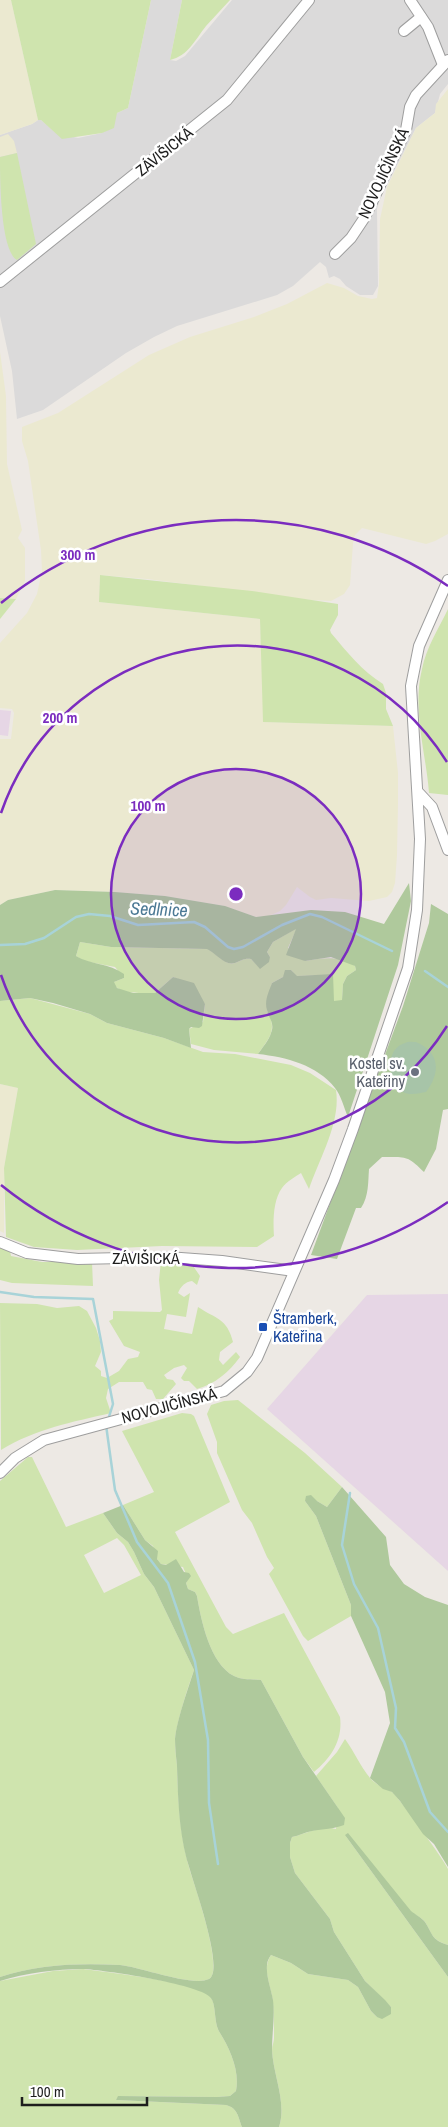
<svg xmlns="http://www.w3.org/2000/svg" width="448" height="2127" viewBox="0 0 448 2127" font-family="'Archivo Narrow',sans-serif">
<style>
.residential{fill:#dbdada}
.industrial{fill:#e6d6e5}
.farmland{fill:#ebe9d0}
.grass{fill:#cfe4ae;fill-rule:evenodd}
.forest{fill:#afc99c}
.cemetery{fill:#a7c4a8}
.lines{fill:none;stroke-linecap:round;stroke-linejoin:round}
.stream{stroke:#a8d3d8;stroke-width:2.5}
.minor-casing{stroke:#9e9e9e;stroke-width:12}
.minor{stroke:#fff;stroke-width:10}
.ring{fill:none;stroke:#7b2cbf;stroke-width:2.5}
.worship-dot{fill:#6b7280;stroke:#fff;stroke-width:2}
.transit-dot{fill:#1a4fb4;stroke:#fff;stroke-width:2}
.labels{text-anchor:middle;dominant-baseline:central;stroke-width:5;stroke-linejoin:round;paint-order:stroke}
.street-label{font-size:16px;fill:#1d1d1d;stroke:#fff}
.worship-label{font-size:16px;fill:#5b616d;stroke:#fff;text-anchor:end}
.transit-label{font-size:16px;fill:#164399;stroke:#fff;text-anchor:start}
.water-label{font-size:18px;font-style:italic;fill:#4c7995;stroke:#fff}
.centre{fill:#7b2cbf;stroke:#fff;stroke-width:2.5}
.ring-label{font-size:15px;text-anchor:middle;font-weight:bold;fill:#7b2cbf;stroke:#fff;stroke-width:5;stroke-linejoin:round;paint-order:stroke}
</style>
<rect width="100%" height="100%" fill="#ede9e4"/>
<path class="residential" d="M151,0H182L170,60L176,61L185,56L232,0H448V84L440,94L435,113L416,128L380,199L377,209L378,286L373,295H360L346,286L340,279L334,276L329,278L326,267L320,262L293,286L277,295L177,326L154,337L126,353L43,410L17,419L12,371L0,316V135L32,124L38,120H41L56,133L78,138L102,133L117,113L128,108Z"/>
<g class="industrial">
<path d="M0,710L11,711L8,736L0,735Z"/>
<path d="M448,1294V1571L267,1409L367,1295Z"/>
</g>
<g class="farmland">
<path d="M0,0H11L38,120L32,124L0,135Z"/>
<path d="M448,89V534L435,541L426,544L362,528L355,535L353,543L350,585L344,594L331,601L311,600L147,579L100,575L99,602L260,619L264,722L393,726L398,773V803L397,855L395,883L392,892L387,897L369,901L331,898L316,900L310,897L297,887L286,905L280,911L269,916L256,917L224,906L165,896L115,892L55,890L8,900L0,905V739H11L14,713L12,709L0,708V643L27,613L37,594L42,571L41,550L28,461L22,441V427L58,413L149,355L190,337L254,317L287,304L327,283L344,288L358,296L372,299L377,298L379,284L380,219L387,187L416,128L435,113L436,104Z"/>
<path d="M8,134L14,141L17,153L0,157V137Z"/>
<path d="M0,352L6,396L7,464L22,530L18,538L25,548V581L16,599L0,598Z"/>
<path d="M0,1084L18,1088L4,1168V1233L0,1231Z"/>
</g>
<g class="grass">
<path d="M11,0H151L128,108L117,113L114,128L102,133L62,139L41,120H38Z"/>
<path d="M182,0H230C222,9 214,17 206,26C195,40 188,56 170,60Z"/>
<path d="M17,153L36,244L17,260C0,251 0,177 0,157Z"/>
<path d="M100,575L252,591L338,604V615L330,630L331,633C347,652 362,671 383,684L386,693V709L393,726L263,722L260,619L99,602Z"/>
<path d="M0,598L16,599L0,619Z"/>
<path d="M448,609V795L429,793C426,753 412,710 422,669C426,648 439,628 448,609Z"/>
<path d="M297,928L288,948L305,961C324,958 338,955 355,966L356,970L347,976L343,984L342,1001H333V975L296,976L291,970L283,977L272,983L267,1011C278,1030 269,1038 258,1054L214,1050L191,1044L189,1029L203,1022L205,1004L178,979L173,977L155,993C142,993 123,995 114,985V982L124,978L115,967L84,961L76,956L80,942L111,947L208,949C216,953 225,966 235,963C241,961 244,958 251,959L260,968L270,957L267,952L273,942Z"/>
<path d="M30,998L90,1014L107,1023L164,1038L203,1052L235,1054L291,1065L310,1073L336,1090C341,1123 319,1159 309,1189L301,1173C295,1177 287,1181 282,1188C273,1200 273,1222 274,1236L257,1247L162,1246L77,1250L34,1247L6,1237L4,1168L18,1088L0,1084V1001Z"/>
<path d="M0,1247L10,1251L11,1256L42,1262H92L93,1286L12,1283L0,1280Z"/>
<path d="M161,1261L191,1263L200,1276L197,1285L192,1281C185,1282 181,1286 178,1293L184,1297L190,1293L186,1317L167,1314L164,1329L192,1334L198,1307C216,1319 227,1318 233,1342L220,1352L219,1360L223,1365L236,1352L240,1357C229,1372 215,1384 197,1389L189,1381H184L181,1378L187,1368L184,1365L174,1368L164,1375L167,1379L173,1380L176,1384L163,1399H156L152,1390L147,1389L143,1382H119L108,1389L106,1398L111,1413C72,1422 35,1429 1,1450L0,1303L37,1304L57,1308L79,1306L87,1311L96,1328L100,1341L101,1352L95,1366L101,1371V1376L107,1378L119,1371L128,1359L138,1357L140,1352L124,1346L109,1321L113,1319V1311L160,1312L162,1310L159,1280Z"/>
<path d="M238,1400L305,1453L342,1487L327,1507L317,1501H305L316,1516L351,1605V1616L308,1641L303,1636L269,1574L274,1568L267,1557L252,1523L242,1510L217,1453V1442L207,1414L211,1405L224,1401Z"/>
<path d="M182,1413L191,1414L194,1416L230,1502L175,1532L226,1627L233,1634L284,1613L340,1717C343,1740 331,1758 314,1772L303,1757L261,1680C252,1679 242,1680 234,1676C210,1664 201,1620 197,1596L195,1592L188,1589L186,1583L188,1579L183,1567L161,1564L157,1559L153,1546L145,1540L123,1505L154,1492L122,1431Z"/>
<path d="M28,1457H32L66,1527L103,1513L117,1533L128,1542L134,1552L144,1574L154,1587L194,1670C188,1687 177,1721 175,1739C175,1747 176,1757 177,1766C178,1802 180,1839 191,1874C196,1889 224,1972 209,1979C192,1987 141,1967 120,1965C80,1963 38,1964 0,1977V1481ZM117,1538L124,1545L141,1575L104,1593L84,1555Z"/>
<path d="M345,1739C354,1751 360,1766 370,1778C377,1786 384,1787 392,1792C397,1795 447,1864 448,1869C448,1891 448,1922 448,1945C430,1939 433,1934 425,1922C422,1918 416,1915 411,1912L345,1835L448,1977V2127H279C287,2102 273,2075 272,2050C272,2046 274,2042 274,2038C274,2027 274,2015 273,2003C272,1987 261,1970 271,1955L291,1963L308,1974L348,1980L358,1987L371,2011L377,2017L391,2007L365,1981L334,1932L330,1919L295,1873L290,1857V1843L292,1837C306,1834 321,1825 336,1829L338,1808L316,1776L337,1752Z"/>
<path d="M83,1969C106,1972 197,1982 210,1996C217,2004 213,2022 220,2033C230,2049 240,2071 236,2091L230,2096L217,2097L119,2096L116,2100L226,2105C238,2108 238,2117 242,2127H0V1981L53,1971Z"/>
</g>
<g class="forest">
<path d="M409,883L411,901L398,965L348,1117C344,1108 341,1095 335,1088C317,1065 286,1057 258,1054C262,1048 269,1040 271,1033C275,1023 269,1019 267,1010C264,1001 269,991 272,983L283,977L285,970H291L297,976L333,974L334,1001L342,1000L343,984L347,976L356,970L355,966L331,957L305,961L286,955L296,929L273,942L267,952L270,957L269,962L260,969L251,959C244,958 241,961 235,963C224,966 216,953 207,949L111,947L80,942L76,956C91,965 109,963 124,974V978L114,982L117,988L133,993H155L173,977L194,983L205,1004L202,1026L199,1028L191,1027L189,1029L191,1048L164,1038L107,1023L90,1014L53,1003L30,998L0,1001V905L8,900L55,890L115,892L165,896L225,906L256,917L311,910L345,912L384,924Z"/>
<path d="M431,904L448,914V1109L443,1110L436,1149L424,1172C407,1155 406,1157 382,1157L369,1169C368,1182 369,1196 361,1208H356L337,1259L311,1255L403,1006L429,923Z"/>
<path d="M342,1487L386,1537L390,1565L404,1584L425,1597L448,1605V1867L434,1844L423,1834L400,1801L392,1792L383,1789L370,1778L390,1723L385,1692L351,1616V1605L316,1516L305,1501L306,1496L311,1495L317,1501L327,1507Z"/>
<path d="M123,1505L145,1540L158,1551L157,1559L161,1564L166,1565L176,1559L184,1572L189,1573L191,1576L186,1583L188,1589L195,1592L197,1596C201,1620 210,1664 234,1676C242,1680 252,1679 261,1680L303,1757L345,1818L344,1825C334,1829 323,1829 312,1831C305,1832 299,1836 292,1837L290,1843V1857L295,1873L330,1919L334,1932L365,1981L385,2000L391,2007V2014L382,2019L377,2017L371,2011L358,1987L348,1980L308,1974L291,1963L271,1955C269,1958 267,1961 267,1965C266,1977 271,1988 273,2000C275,2016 272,2033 272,2050C273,2075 287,2102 279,2127H242C238,2117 238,2108 226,2105L116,2100L118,2096L217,2097L230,2096L236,2091C240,2071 230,2049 220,2033C213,2022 217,2004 210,1997C198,1984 104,1970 83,1969C57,1969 25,1973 0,1981V1977C38,1964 80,1963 120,1965C141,1967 192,1987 209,1979C225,1971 194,1885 190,1870C179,1837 178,1801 177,1766C176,1757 175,1747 175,1739C177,1719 188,1689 194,1670L154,1587L144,1574L134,1552L128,1542L117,1533L103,1513Z"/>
<path d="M348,1833L411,1911C416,1915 422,1918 425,1922C433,1934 431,1940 448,1945V1977L345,1835Z"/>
</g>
<path class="cemetery" d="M416,1042C440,1052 441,1073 426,1092C420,1093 410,1096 403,1092C400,1090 398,1085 396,1083C387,1070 388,1048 405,1043C408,1041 413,1042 416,1042Z"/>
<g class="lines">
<g class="stream">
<path d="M0,945L25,944L44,938L76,917L89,914L110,916L138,925L194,922L205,927L228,947L234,949L243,947L282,925L310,914L322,917L392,951"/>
<path d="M425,971L448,987"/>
<path d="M0,1292L34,1297L93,1299L113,1404L108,1420"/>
<path d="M106,1425L115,1490L137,1542L168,1583L195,1662L208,1740L209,1803L218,1864"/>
<path d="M350,1493L342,1545L354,1584L378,1628L396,1708L395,1728L404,1742L430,1812L448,1832"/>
</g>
<g class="minor-casing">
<g id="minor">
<path d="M410,0L428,27L443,65"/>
<path d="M404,31L421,17"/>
<path d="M335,254L351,238L365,217L400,143L406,130L410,107L416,95L448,60"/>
<path d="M0,282L227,100L309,0"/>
<path d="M419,793L432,807L448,850"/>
<path d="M0,1242L27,1253L78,1259L167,1257L222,1261L294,1271"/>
<path d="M0,1473L15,1458L44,1440L224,1391L247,1372L257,1358L334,1180L353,1129L408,968L417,910L420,839L411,686L419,646L448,580"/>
</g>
</g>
<use href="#minor" class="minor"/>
</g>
<circle cx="236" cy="894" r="125" fill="#7b2cbf" fill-opacity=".12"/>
<g class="ring">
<circle cx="236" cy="894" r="125"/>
<path d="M447 1026A249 249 0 0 1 1 975M1 813A249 249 0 0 1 447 762"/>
<path d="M448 1202A374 374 0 0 1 1 1185M1 603A374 374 0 0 1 448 586"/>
</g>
<circle class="worship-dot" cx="415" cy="1072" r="5"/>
<rect class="transit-dot" x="258" y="1322" width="10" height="10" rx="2.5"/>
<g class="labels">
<g class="street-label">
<text transform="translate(164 151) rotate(-39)">ZÁVIŠICKÁ</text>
<text transform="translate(383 173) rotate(-65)">NOVOJIČÍNSKÁ</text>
<text x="146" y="1258">ZÁVIŠICKÁ</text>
<text transform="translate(169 1405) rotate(-15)">NOVOJIČÍNSKÁ</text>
</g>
<g class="worship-label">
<text x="405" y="1063">Kostel sv.<tspan x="405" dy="18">Kateřiny</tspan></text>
</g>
<g class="transit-label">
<text x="273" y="1318">Štramberk,<tspan x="273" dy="18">Kateřina</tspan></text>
</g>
<g class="water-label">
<text transform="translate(159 909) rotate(2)">Sedlnice</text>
</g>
</g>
<circle cx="236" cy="894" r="8" class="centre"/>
<g class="ring-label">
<text x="78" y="560">300 m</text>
<text x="60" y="723">200 m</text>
<text x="148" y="811">100 m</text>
</g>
<path d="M22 2097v8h125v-8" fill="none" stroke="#1d1d1d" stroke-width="2.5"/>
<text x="30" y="2097" font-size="15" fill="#1d1d1d" stroke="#ffffff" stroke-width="4" paint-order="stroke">100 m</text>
</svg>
